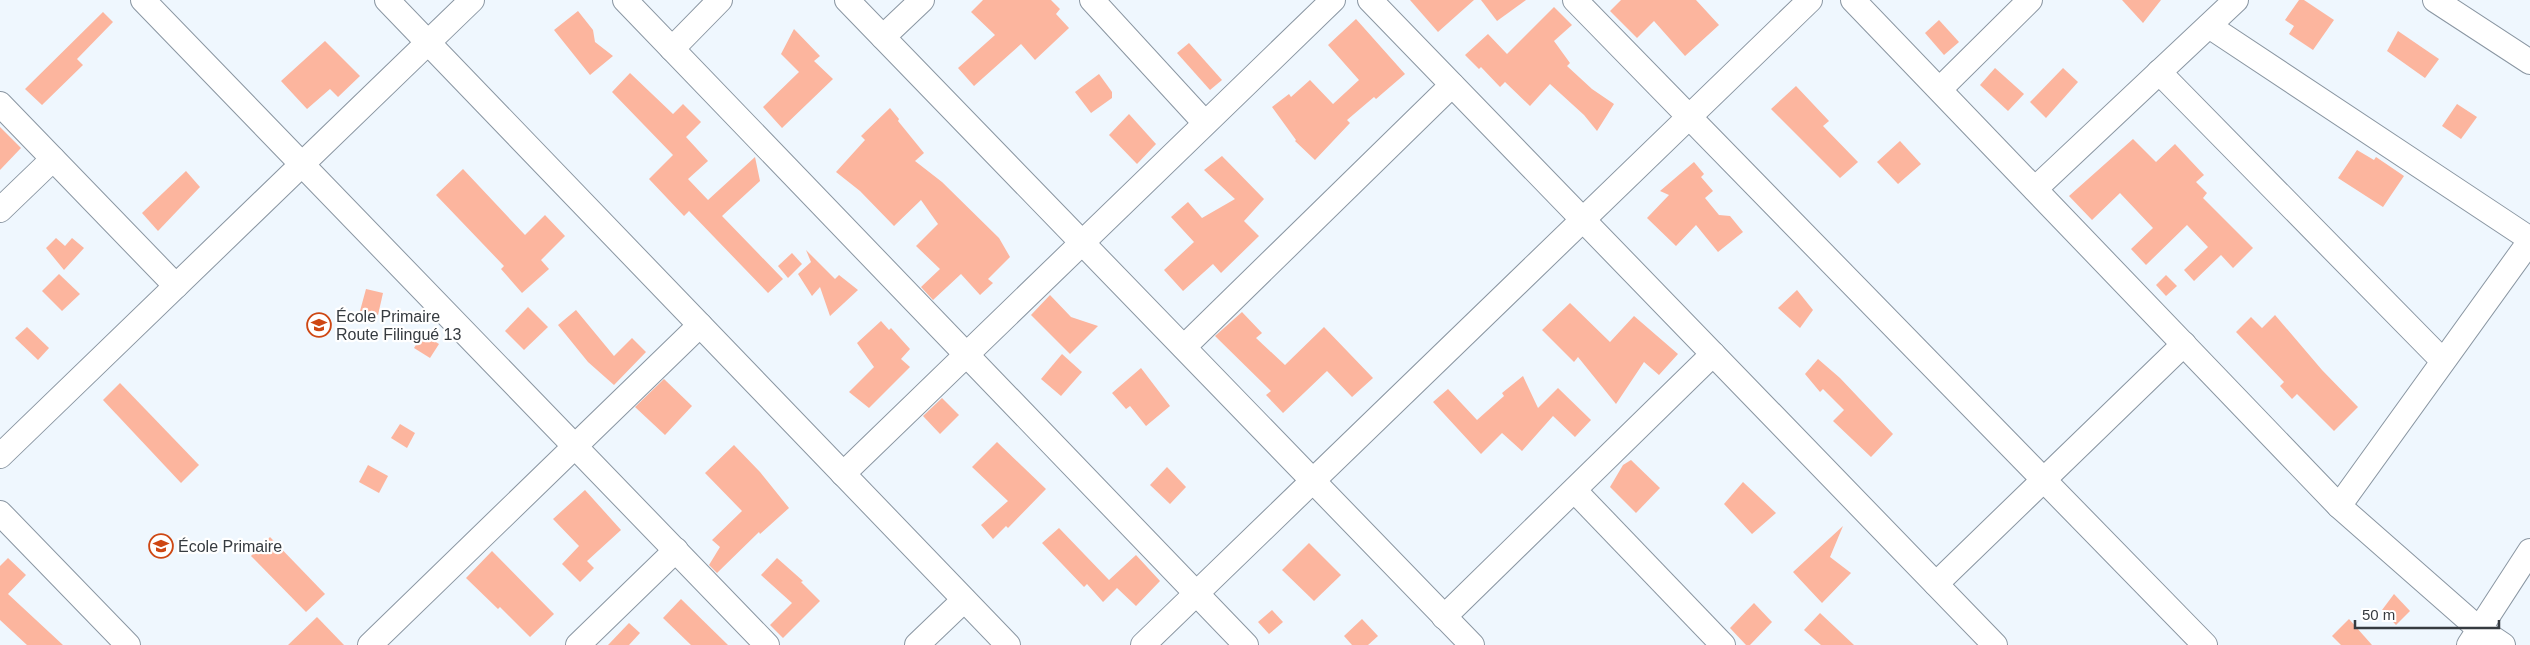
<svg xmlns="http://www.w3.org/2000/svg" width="2530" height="645" viewBox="0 0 2530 645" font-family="Arial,sans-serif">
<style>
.building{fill:#fcb59e}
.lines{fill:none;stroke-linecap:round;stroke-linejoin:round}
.minor-casing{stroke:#8a96a2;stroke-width:26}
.minor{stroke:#fff;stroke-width:24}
.labels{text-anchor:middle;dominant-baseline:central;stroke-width:4.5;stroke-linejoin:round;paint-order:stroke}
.poi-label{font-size:16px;fill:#363b40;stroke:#fff;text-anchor:start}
</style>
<rect width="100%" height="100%" fill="#eff7fe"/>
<g class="building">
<path d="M983,0H1051L1060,9L1056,14L1069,28L1035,60L1021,44L974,86L958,68L995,35L971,12Z"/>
<path d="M1410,0H1474L1438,32Z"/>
<path d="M1481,0H1526L1497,21Z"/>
<path d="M1621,0H1696L1719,25L1685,56L1654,21L1637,38L1610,11Z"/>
<path d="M2122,0H2161L2143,23Z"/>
<path d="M2299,0H2304L2334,20L2313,50L2289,34L2294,26L2285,20Z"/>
<path d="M1554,7L1572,25L1554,41L1570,63L1567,66L1592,89L1614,104L1597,131L1584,115L1550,84L1530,106L1505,82L1500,87L1481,67L1479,69L1465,55L1488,34L1507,54Z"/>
<path d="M578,11L593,30L595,42L613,56L590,75L554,30Z"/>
<path d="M103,12L113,22L77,59L83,65L42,105L25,89Z"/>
<path d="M1356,19L1405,74L1376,99L1374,97L1347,120L1350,123L1315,160L1295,141L1296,140L1272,107L1289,94L1291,97L1310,80L1333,104L1359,80L1328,45Z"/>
<path d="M1939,20L1959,42L1944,55L1925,33Z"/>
<path d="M794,29L820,56L814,61L833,79L782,128L763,107L799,72L781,54Z"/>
<path d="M2398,31L2439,59L2425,78L2387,51Z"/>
<path d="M325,41L360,76L338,97L330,89L307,109L281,81Z"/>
<path d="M1189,43L1222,80L1210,90L1177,53Z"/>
<path d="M1995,68L2024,94L2008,111L1980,85Z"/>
<path d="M2063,68L2078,82L2046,118L2030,102Z"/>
<path d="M630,73L673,114L683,104L701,122L686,137L708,161L688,179L708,200L755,157L760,181L722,216L783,279L768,293L689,211L684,216L649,179L673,155L612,92Z"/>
<path d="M1099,74L1112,92V98L1091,113L1075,92Z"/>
<path d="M1796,86L1829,121L1823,126L1858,162L1840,178L1771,109Z"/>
<path d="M2457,104L2477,117L2461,139L2442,126Z"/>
<path d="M890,108L899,119L898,121L924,153L915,161L942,182L999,238L1010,257L988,279L993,283L980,295L961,274L933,300L921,287L940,269L916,246L938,224L921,200L894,226L860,191L836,172L865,140L861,136Z"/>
<path d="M1129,114L1156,144L1137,164L1109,135Z"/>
<path d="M0,127L21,148L0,170Z"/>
<path d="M2133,139L2156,162L2175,144L2204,175L2196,182L2207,193L2203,198L2253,248L2233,268L2221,255L2194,281L2184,270L2208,247L2187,225L2146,265L2131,249L2153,228L2120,193L2092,220L2069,196Z"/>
<path d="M1900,141L1921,164L1898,184L1877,162Z"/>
<path d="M2357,150L2374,160L2376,157L2404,176L2383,207L2338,178Z"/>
<path d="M1222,156L1264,199L1244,221L1259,236L1221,273L1213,264L1183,291L1164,270L1194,242L1171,217L1188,202L1202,218L1235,199L1204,170Z"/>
<path d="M1694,162L1704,174L1701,177L1713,191L1705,198L1719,215L1730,216L1743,232L1718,252L1696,225L1676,246L1647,218L1669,195L1660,191Z"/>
<path d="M463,169L525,235L545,215L565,236L541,260L549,269L522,293L501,269L504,266L436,195Z"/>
<path d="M186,171L200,187L158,231L142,213Z"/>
<path d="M56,238L65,246L72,238L84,248L64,270L46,248Z"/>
<path d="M806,250L835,279L839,275L858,290L830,316L820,287L812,296L798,274L811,262Z"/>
<path d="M792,253L802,264L788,278L778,266Z"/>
<path d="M59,274L80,294L62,311L42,291Z"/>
<path d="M2166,275L2177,286L2166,296L2156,285Z"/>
<path d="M366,289L383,293L378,315L360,311Z"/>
<path d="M1797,290L1813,310L1800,328L1778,308Z"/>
<path d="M1050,295L1071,317L1098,326L1070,354L1031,315Z"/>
<path d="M1570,303L1610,342L1634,316L1678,354L1659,375L1644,362L1616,404L1578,357L1574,362L1542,330Z"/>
<path d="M528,307L548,327L524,350L505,331Z"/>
<path d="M576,310L614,356L632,338L646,352L614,385L588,362L558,325Z"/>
<path d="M1242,312L1262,333L1256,338L1285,365L1324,327L1373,378L1352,397L1327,371L1283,413L1266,395L1271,391L1215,336Z"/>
<path d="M2275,315L2322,370L2358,407L2334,431L2297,394L2292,399L2280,386L2284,382L2236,332L2251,317L2262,328Z"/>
<path d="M881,321L889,330L891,328L910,349L901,359L910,367L869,408L849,392L874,367L857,343Z"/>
<path d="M27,327L49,348L38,360L15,338Z"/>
<path d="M423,334L439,344L430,358L414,348Z"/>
<path d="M1062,354L1082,372L1061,396L1041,379Z"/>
<path d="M1818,359L1840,378L1893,434L1871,457L1833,421L1844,410L1823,389L1820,392L1805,374Z"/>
<path d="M1141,368L1170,406L1146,426L1130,406L1126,409L1112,393Z"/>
<path d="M1523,376L1538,408L1558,388L1591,420L1575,437L1553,416L1522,451L1502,433L1481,454L1433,402L1448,389L1477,420L1504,396L1502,393Z"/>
<path d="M664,379L692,406L665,435L635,407Z"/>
<path d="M120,383L199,465L181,483L103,400Z"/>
<path d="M942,398L959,415L940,434L923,416Z"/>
<path d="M400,424L415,433L407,448L391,438Z"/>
<path d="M997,442L1046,489L1008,528L1006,526L993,539L981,525L1008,501L972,467Z"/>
<path d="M734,445L760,472L789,508L760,534L759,532L717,573L709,565L720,547L712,540L742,511L705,473Z"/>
<path d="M1631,460L1660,488L1636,513L1610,487L1623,465Z"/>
<path d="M368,465L388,476L379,493L359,482Z"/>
<path d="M1167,467L1186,487L1170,504L1150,485Z"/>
<path d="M1743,482L1776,513L1752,534L1724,504Z"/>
<path d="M585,490L621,530L587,561L594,568L580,582L562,564L579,546L553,519Z"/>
<path d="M1843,526L1830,557L1851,573L1822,603L1793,572Z"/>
<path d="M1059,528L1109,580L1136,555L1160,581L1136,606L1117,588L1103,602L1087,584L1084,587L1042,543Z"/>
<path d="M270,537L325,594L306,612L251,556Z"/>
<path d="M1309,543L1341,575L1314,601L1282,570Z"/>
<path d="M492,551L554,614L530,637L500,607L498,609L466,578Z"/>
<path d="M8,558L26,575L8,594L63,645H27L0,620V566Z"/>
<path d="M777,558L803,581L801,582L820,601L783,638L770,625L792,603L761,575Z"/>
<path d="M2394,594L2410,611L2396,625L2382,610Z"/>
<path d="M681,599L728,645H691L663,618Z"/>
<path d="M1754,603L1772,622L1750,645H1746L1730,628Z"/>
<path d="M1272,610L1283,622L1269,634L1258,622Z"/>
<path d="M1820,613L1854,645H1821L1804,630Z"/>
<path d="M317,617L344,645H288Z"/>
<path d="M1362,619L1378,636L1368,645H1352L1344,636Z"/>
<path d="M2349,619L2372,645H2341L2332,636Z"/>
<path d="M629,623L640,633L629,645H608Z"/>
</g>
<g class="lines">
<g class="minor-casing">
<g id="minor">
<path d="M143,0L767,645"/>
<path d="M387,0L1008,645"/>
<path d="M625,0L1246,645"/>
<path d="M847,0L1472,645"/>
<path d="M1092,0L1205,123"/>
<path d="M1370,0L1995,645"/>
<path d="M1575,0L2205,645"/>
<path d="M1853,0L2339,506L2479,629L2503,645"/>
<path d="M2435,0L2530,62"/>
<path d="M2209,26L2530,239"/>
<path d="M883,37L922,0"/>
<path d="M672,49L720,0"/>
<path d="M2159,72L2443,361"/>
<path d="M1940,89L2030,0"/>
<path d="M0,104L176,286"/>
<path d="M2035,189L2236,0"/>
<path d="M0,210L53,159"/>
<path d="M1184,347L1452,85"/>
<path d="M0,456L472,0"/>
<path d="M843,474L1333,0"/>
<path d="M1575,491L1723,645"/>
<path d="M2339,506L2530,241"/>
<path d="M0,513L128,645"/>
<path d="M1936,584L2184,344"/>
<path d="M1444,617L1713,354"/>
<path d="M370,645L700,325"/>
<path d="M578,645L676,550"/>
<path d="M917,645L964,600"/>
<path d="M1143,645L1810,0"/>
<path d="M2469,645L2530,551"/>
</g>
</g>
<use href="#minor" class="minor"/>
</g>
<defs>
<g id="school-ring" transform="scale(1.25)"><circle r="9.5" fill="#fff" stroke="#ce4713" stroke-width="1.5"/><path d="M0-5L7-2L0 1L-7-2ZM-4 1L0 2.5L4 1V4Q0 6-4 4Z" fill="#ce4713"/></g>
</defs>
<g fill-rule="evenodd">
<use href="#school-ring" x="319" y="325"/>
<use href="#school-ring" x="161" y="546"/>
</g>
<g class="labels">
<g class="poi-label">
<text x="336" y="316">École Primaire<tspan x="336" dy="18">Route Filingué 13</tspan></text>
<text x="178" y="546">École Primaire</text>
</g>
</g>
<path d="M2355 620v8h144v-8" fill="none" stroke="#363b40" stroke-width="2.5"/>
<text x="2362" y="620" font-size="15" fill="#363b40" stroke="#ffffff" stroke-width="4" paint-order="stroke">50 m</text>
</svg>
